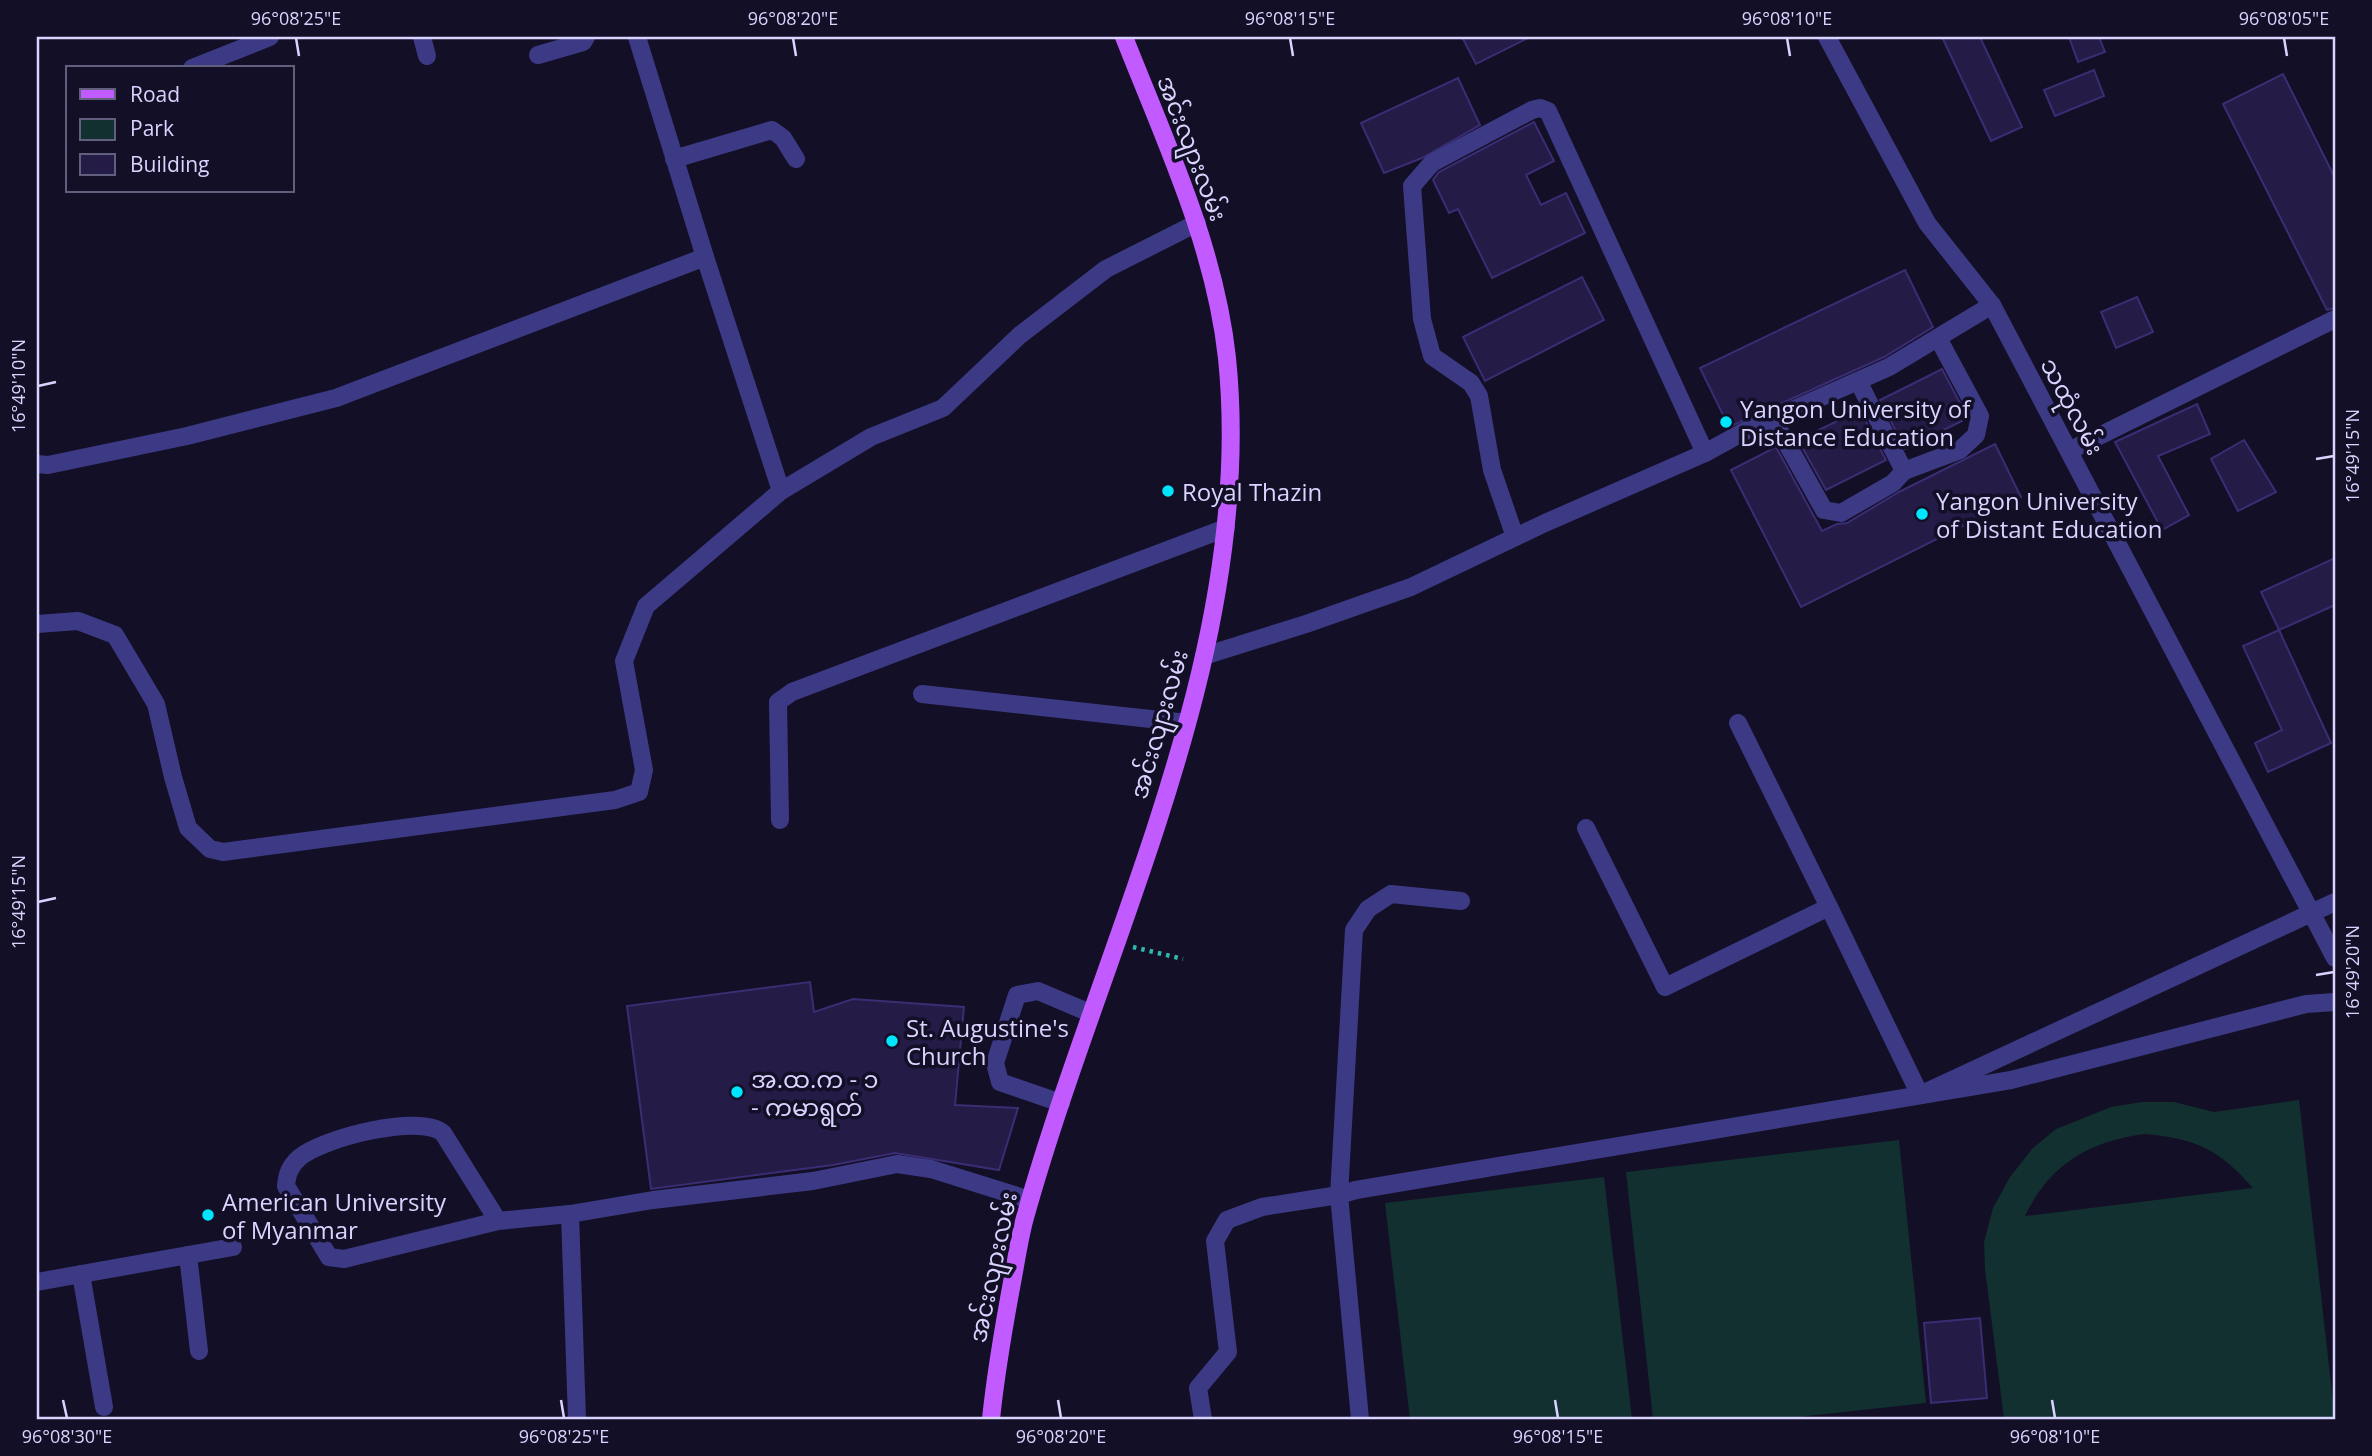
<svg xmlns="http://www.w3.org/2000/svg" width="2372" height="1456" viewBox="0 0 2372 1456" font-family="'Open Sans','Noto Sans Myanmar',sans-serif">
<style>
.green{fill:#12302f;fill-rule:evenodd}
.building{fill:#241b47;stroke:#3b2d73;stroke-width:2}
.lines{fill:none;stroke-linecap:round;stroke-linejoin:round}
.path{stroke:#2fb8b0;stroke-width:4.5;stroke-dasharray:3.5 5;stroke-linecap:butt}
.minor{stroke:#3d3a85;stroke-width:18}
.major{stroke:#c25bff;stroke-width:18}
.ticks{fill:none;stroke:#d9d4ff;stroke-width:2.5}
.poi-dot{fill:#00e5ff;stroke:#130f26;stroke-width:2.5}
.labels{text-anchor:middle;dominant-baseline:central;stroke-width:7;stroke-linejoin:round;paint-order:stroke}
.street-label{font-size:24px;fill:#d9d4ff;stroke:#130f26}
.poi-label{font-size:24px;fill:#d9d4ff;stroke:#130f26;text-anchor:start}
.neatline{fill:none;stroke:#d9d4ff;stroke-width:2.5}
.ticks-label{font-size:18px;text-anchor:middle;fill:#d9d4ff}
</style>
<rect width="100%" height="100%" fill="#130f26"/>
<g class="green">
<path d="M2299,1100L2335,1419H2004L1985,1269L1984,1242L1993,1208L2010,1177L2032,1149L2056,1129L2111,1107L2142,1102H2174L2214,1112ZM2144,1134C2195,1138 2220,1150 2253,1188L2025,1216C2050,1164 2088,1142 2144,1134Z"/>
<path d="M1899,1140L1926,1403L1780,1419H1653L1626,1172Z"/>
<path d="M1604,1177L1632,1419H1410L1385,1203Z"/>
</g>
<g class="building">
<path d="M1462,37H1530L1476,64Z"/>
<path d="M1942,37H1980L2022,127L1991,141Z"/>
<path d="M2069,37H2099L2105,52L2078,62Z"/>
<path d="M2094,70L2104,96L2055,116L2044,90Z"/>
<path d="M2283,74L2335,178V308L2327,310L2223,104Z"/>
<path d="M1458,78L1480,125L1422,158L1384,173L1361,123Z"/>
<path d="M1534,122L1554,161L1526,175L1541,205L1566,193L1585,233L1492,278L1458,209L1449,213L1433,180L1439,172Z"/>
<path d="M1905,270L1933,327L1884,357L1729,427L1700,368Z"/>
<path d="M1582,277L1604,320L1485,381L1463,337Z"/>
<path d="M2137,297L2153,332L2116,348L2101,312Z"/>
<path d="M1942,369L1968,418L1905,449L1880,400Z"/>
<path d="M2197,404L2210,434L2158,456L2189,515L2162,530L2115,442Z"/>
<path d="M1860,410L1886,460L1826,490L1798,440Z"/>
<path d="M2244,440L2276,492L2238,511L2211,459Z"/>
<path d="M1995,444L2021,497L1801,607L1731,470L1776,447L1822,531L1837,524L1847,523L1899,492Z"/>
<path d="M2335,558V605L2279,630L2261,592Z"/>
<path d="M2279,630L2331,743L2268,772L2255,743L2282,730L2243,646Z"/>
<path d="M810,982L814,1012L853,999L964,1007L955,1105L1018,1108L999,1170L895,1153L833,1165L651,1189L627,1006Z"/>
<path d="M1980,1318L1987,1398L1931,1403L1924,1323Z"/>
</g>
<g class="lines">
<path class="path" d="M1133,947L1183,959"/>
<g class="minor">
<path d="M422,37L427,56"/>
<path d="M637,37L705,257L781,491"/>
<path d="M1827,37L1927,223L1992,305L2335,958"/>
<path d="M538,55L583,42L586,37"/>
<path d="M192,68L270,37"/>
<path d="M674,159L772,130L783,138L796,159"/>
<path d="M1773,419L1824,510L1841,513L1893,483L1904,471L1858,381"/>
<path d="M2069,451L2335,319"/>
<path d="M37,464L48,465L187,436L336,398L705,257"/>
<path d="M1904,471L1960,450L1976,435L1980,416L1938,338"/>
<path d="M1515,537L1492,470L1479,396L1471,383L1432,356L1422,319L1412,186L1432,163L1532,110L1540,108L1548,111L1705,453"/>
<path d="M37,624L78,621L115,635L156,704L173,777L188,828L210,849L223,852L615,800L639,792L644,770L624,661L646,606L781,491L871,437L943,408L1020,335L1106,269L1197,223"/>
<path d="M1204,656L1306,624L1411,587L1545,523L1705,453L1745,431L1889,367L1992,305"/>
<path d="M922,694L1187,723"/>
<path d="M1738,723L1829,907"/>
<path d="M780,820L778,702L792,692L1226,528"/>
<path d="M1586,828L1665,987L1829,907L1920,1095L2335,902"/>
<path d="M1061,1103L1000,1082L995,1063L1017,995L1038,991L1090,1013"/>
<path d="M570,1214L577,1419"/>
<path d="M498,1221L443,1133C420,1113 322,1138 299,1158C290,1166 287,1174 286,1186L329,1257L344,1259L498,1221L570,1214L653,1200L813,1181L897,1164L931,1169L1030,1200"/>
<path d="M188,1255L199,1351"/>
<path d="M81,1274L104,1407"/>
<path d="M37,1282L233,1247"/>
<path d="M1203,1419L1198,1388L1228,1352L1215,1241L1227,1220L1262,1207L1339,1195L1356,1190L2011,1080L2306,1004L2335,1002"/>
<path d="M1360,1419L1339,1195L1354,930L1368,909L1391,894L1461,901"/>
</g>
<path class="major" d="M991,1419C996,1371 1004,1325 1013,1277C1017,1256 1020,1234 1026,1214C1104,937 1257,652 1227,358C1215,246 1165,141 1124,37"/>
</g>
<path class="ticks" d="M296,38L299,56M793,38L796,56M1290,38L1293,56M1787,38L1790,56M2284,38L2287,56M38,386L56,382M2316,459L2334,456M38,902L56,898M2316,975L2334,972M63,1400L67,1418M561,1400L564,1418M1058,1400L1061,1418M1555,1400L1558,1418M2052,1400L2055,1418"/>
<g class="poi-dot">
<circle cx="1726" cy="422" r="7"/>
<circle cx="1168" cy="491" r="7"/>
<circle cx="1922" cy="514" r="7"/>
<circle cx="892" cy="1041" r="7"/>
<circle cx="737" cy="1092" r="7"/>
<circle cx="208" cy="1215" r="7"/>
</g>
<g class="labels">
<g class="street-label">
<text transform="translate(1193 148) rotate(69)">အင်းလျားလမ်း</text>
<text transform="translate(2073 406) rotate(62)">သထုံလမ်း</text>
<text transform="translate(1158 724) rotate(-74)">အင်းလျားလမ်း</text>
<text transform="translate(992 1267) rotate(-78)">အင်းလျားလမ်း</text>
</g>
<g class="poi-label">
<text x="1740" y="408">Yangon University of<tspan x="1740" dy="28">Distance Education</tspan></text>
<text x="1182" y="491">Royal Thazin</text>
<text x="1936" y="500">Yangon University<tspan x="1936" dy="28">of Distant Education</tspan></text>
<text x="906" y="1027">St. Augustine's<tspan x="906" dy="28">Church</tspan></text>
<text x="751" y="1078">အ.ထ.က - ၁<tspan x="751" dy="28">- ကမာရွတ်</tspan></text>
<text x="222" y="1201">American University<tspan x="222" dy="28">of Myanmar</tspan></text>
</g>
</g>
<rect width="2372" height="1456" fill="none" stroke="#130f26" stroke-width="77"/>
<rect x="66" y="66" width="228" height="126" fill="#130f26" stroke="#625e7d" stroke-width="2"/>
<rect x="80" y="89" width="35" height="10" fill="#c25bff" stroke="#625e7d" stroke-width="2"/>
<text x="130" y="102" font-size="21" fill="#d9d4ff">Road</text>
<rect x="80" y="119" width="35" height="21" fill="#12302f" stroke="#625e7d" stroke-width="2"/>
<text x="130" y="136" font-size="21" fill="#d9d4ff">Park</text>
<rect x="80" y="154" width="35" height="21" fill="#241b47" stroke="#625e7d" stroke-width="2"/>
<text x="130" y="172" font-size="21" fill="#d9d4ff">Building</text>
<rect x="38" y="38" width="2296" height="1380" class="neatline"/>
<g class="ticks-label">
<text x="296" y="25">96°08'25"E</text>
<text x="793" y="25">96°08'20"E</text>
<text x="1290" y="25">96°08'15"E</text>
<text x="1787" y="25">96°08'10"E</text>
<text x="2284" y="25">96°08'05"E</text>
<text transform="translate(19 386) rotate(-90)" y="6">16°49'10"N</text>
<text transform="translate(2353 456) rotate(-90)" y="6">16°49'15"N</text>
<text transform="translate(19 902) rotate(-90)" y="6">16°49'15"N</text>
<text transform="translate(2353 972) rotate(-90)" y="6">16°49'20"N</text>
<text x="67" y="1443">96°08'30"E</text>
<text x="564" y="1443">96°08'25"E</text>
<text x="1061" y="1443">96°08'20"E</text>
<text x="1558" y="1443">96°08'15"E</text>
<text x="2055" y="1443">96°08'10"E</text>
</g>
</svg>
